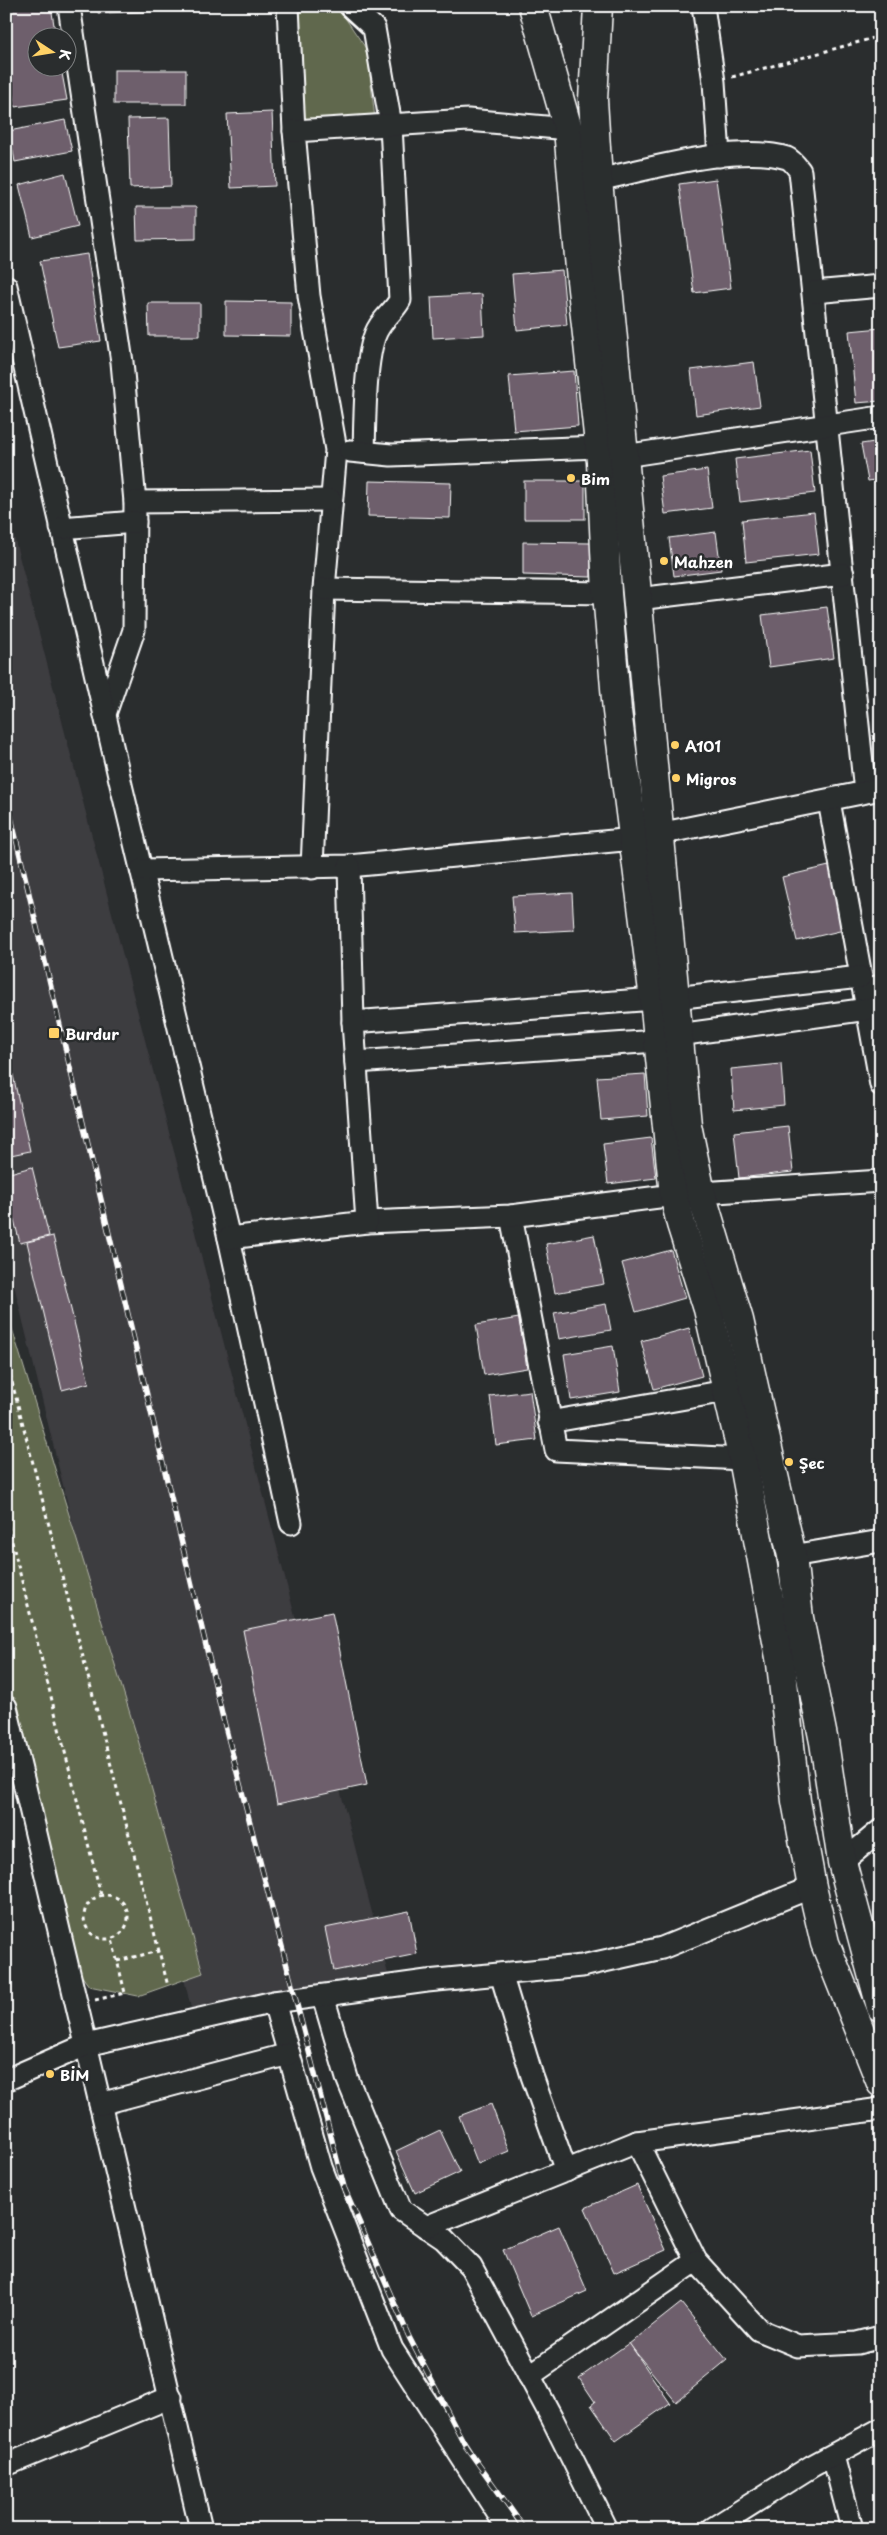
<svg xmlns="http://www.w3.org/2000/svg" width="887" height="2535" viewBox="0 0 887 2535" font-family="'Playpen Sans',sans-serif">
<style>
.built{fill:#3e3c41}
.park{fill:#60674d;stroke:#b0b3a6}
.building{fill:#6e5f6c;stroke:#fff}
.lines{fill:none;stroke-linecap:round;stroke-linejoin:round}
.minor-casing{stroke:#fff;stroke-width:25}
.major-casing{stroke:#fff;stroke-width:31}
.path{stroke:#fff;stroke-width:3;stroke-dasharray:4 4;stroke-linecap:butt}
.minor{stroke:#2a2d2e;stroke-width:21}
.major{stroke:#2a2d2e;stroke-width:28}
.rail-casing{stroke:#fff;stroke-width:5.5}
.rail{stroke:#2a2d2e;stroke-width:4;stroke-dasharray:11;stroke-linecap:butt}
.poi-dot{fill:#ffd166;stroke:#2a2d2e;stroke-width:2}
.labels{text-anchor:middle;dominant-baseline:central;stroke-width:5;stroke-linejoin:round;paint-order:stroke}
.poi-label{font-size:15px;font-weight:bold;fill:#fff;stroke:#2a2d2e;text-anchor:start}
</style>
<rect width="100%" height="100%" fill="#2a2d2e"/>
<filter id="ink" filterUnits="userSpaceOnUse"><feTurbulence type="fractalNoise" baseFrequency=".02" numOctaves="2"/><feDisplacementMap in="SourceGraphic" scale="10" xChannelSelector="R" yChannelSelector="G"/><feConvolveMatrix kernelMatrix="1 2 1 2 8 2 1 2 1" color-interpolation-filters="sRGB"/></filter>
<g filter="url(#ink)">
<path class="built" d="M6,506L388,1974L196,2028L6,1252Z"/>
<g class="park">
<path d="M298,6H337L367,50L375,119L304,123Z"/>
<path d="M6,1309L139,1743L203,1973L138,1996L89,1986L66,1954L6,1701Z"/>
</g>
<g class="building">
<path d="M6,6H51L56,38H38V68H61L67,100L15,107L6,59Z"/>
<path d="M97,6H180V11L98,13Z"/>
<rect x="114" y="70" width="72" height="34"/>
<path d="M272,112L275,186L231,188L227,114Z"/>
<path d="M169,118L171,186L130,188L128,119Z"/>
<path d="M65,120L72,151L15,162L9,131Z"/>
<path d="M65,173L78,226L32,237L19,185Z"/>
<path d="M716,179L731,288L694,293L679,184Z"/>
<path d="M136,207H196V239L137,240Z"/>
<path d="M87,254L101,341L58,347L40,261Z"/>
<path d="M562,270L567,325L517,330L512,274Z"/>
<path d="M482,294L484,335L433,338L431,297Z"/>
<path d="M226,301L291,302V336L226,335Z"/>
<path d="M148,303H200V336H149Z"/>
<path d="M881,328V401L856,403L849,331Z"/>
<path d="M754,362L760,406L696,415L691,370Z"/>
<path d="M574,371L578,426L514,431L509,376Z"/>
<path d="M881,441V479L868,481L861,444Z"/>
<path d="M810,450L815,493L740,502L735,459Z"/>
<path d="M707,470L712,508L665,514L660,476Z"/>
<path d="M369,481L451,483L450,518L368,516Z"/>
<rect x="524" y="481" width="61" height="38"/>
<path d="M814,512L819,554L746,562L742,520Z"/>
<path d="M716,532L721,570L674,576L669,538Z"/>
<path d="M523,542L591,543V577L523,575Z"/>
<path d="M827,607L834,658L769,667L762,615Z"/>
<path d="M829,866L844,930L797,941L782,877Z"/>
<path d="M572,893L574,930L515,933L512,896Z"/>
<path d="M6,1044L30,1151L6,1156Z"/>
<path d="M781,1064L784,1105L734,1110L731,1069Z"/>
<path d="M645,1074L648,1116L601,1120L597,1077Z"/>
<path d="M788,1126L793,1172L739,1178L734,1132Z"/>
<path d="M651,1138L656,1178L608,1184L603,1144Z"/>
<path d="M32,1167L49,1236L20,1243L6,1189V1174Z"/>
<path d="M594,1235L604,1284L555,1293L546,1244Z"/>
<path d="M53,1236L89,1383L62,1390L27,1242Z"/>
<path d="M671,1250L685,1298L636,1312L622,1263Z"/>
<path d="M606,1304L611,1330L559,1339L554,1313Z"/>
<path d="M519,1318L527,1368L484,1375L476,1325Z"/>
<path d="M689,1328L702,1376L654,1389L641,1341Z"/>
<path d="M613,1346L620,1392L571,1400L564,1354Z"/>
<path d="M530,1391L537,1440L496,1445L490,1396Z"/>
<path d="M332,1612L367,1785L277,1804L243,1630Z"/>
<path d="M409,1911L417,1954L334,1971L325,1928Z"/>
<path d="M491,2104L509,2151L478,2164L459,2116Z"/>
<path d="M440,2130L460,2172L415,2193L396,2151Z"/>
<path d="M637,2185L666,2250L614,2273L585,2208Z"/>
<path d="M559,2226L587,2291L531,2316L503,2250Z"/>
<path d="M681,2303L727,2360L676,2402L629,2344Z"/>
<path d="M629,2343L670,2403L616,2441L591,2405L595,2402L579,2378Z"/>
</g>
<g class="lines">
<g class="minor-casing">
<g id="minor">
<path d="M69,6L122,362L135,502L134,630L105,714"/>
<path d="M288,6L294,131L309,296L336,450L324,589L312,868"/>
<path d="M350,6L374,28L391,125L400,300C394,311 385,317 379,327C364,349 365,424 364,452"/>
<path d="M703,6L714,82L719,156"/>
<path d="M294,131L468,120L568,129"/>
<path d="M598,180C649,169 738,143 787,158C792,160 797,167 800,171L865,792"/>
<path d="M6,286L122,789L229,1238L291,1523"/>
<path d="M814,292L881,286"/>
<path d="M350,451L391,455L599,447"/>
<path d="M624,456L881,417"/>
<path d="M135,502L331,500"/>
<path d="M61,528L135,522"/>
<path d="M324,589L607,593"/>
<path d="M638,599L843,574"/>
<path d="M829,801L881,1085"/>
<path d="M141,870L349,866L634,839L881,789"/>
<path d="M864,990L881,986"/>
<path d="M674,998L860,977"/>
<path d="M353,1022L654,999"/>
<path d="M678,1035L868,1009"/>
<path d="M356,1062L657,1041"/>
<path d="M701,1193L881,1181"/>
<path d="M511,1216L556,1450L743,1459"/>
<path d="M367,1222L511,1216L674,1195"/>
<path d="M229,1238L367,1222L353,1022L349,866"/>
<path d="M549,1422L726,1391"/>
<path d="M792,1556L881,1541"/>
<path d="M6,1707L201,2529"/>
<path d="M842,1862L881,1830"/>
<path d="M501,1974L532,2076L566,2171"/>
<path d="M323,1996L347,2078L401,2210L444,2239L471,2267L552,2418L607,2529"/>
<path d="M274,2002L321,2167L392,2349L508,2529"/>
<path d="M6,2080L86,2045L274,2002L427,1981L582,1966L662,1948L812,1887"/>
<path d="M100,2104L289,2054"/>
<path d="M637,2142L696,2261L759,2330L798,2346L857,2343L881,2337"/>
<path d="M426,2227L637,2142L881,2109"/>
<path d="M529,2376L696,2261"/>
<path d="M833,2456L852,2529"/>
<path d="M6,2465L171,2397"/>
<path d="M712,2529L812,2466L881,2429"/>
</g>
</g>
<g class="major-casing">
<g id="major">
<path d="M533,6L568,129L581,280L601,462L607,593L617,711L654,999L674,1195L681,1224L708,1309L743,1459L781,1663L796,1801L812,1887L825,1943L881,2083"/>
<path d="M598,6L593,100L598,180L687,1125L701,1193L739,1320L792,1556L799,1618L824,1742L842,1862L881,2007"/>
</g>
</g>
<g class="path">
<path d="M732,77L881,36"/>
<path d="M6,1359L168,1986"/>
<path d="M6,1518L101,1895"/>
<circle cx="106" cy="1917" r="22"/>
<path d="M117,1961L159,1951"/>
<path d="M95,2000L125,1993L112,1939"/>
</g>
<use href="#minor" class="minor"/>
<use href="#major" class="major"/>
<g class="rail-casing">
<path id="rail" d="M6,796L223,1718L344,2187L409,2337L466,2447L525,2529"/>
</g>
<use href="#rail" class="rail"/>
</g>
</g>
<g class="poi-dot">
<circle cx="571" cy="478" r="5"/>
<circle cx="664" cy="561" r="5"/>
<circle cx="675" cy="745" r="5"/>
<circle cx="676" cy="778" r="5"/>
<rect x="48" y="1027" width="12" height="12" rx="2.5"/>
<circle cx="789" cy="1462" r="5"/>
<circle cx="50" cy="2074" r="5"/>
</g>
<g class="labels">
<g class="poi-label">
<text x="581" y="478">Bim</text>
<text x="674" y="561">Mahzen</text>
<text x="685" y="745">A101</text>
<text x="686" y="778">Migros</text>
<text x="65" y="1033">Burdur</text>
<text x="799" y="1462">Şec</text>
<text x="60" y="2074">BİM</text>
</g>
</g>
<rect width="887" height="2535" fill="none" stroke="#2a2d2e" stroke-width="25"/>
<rect x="12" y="12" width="862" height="2510" fill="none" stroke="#fff" stroke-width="2" filter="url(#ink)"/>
<g transform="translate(52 52) rotate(102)"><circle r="24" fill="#2a2d2e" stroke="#7f8182"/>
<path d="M0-4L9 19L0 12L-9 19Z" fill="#ffd166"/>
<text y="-8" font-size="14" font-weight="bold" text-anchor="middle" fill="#ffffff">K</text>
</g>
</svg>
